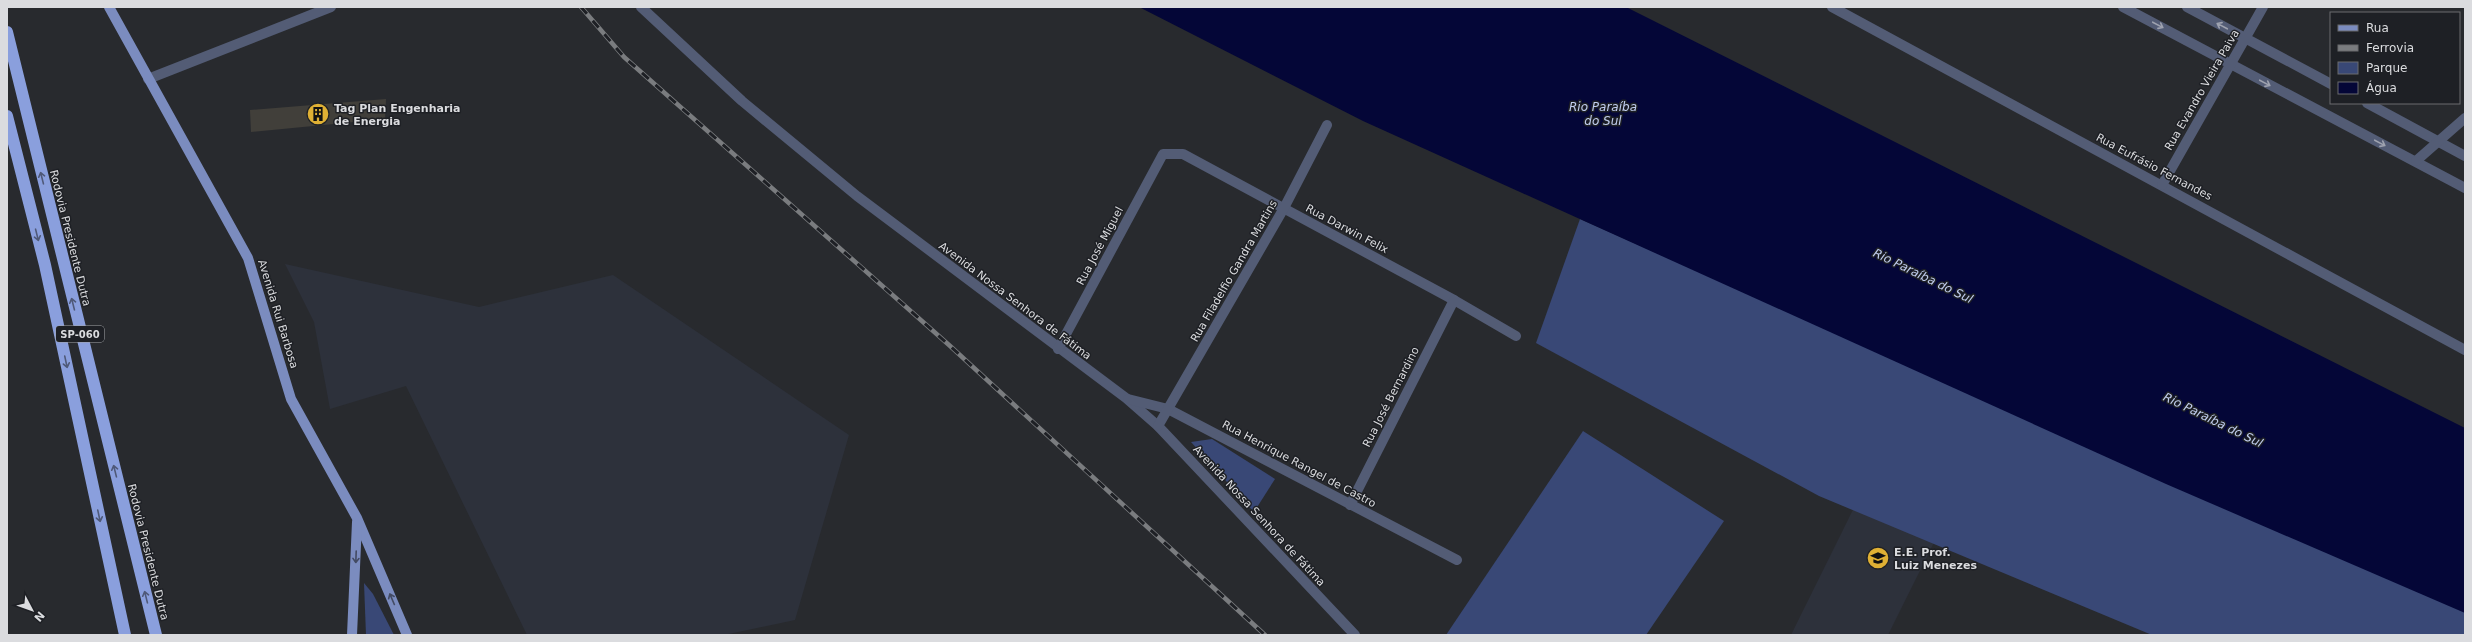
<svg xmlns="http://www.w3.org/2000/svg" width="2472" height="642" viewBox="0 0 2472 642" font-family="'DejaVu Sans',sans-serif">
<style>
.built{fill:#2d313b}
.green{fill:#394876}
.water{fill:#040637}
.building{fill:#413f3a}
.lines{fill:none;stroke-linecap:round;stroke-linejoin:round}
.minor{stroke:#535c75;stroke-width:10}
.major{stroke:#7b8cbf;stroke-width:10}
.highway{stroke:#8a9fdd;stroke-width:12}
.rail-casing{stroke:#7a7c7f;stroke-width:4.5}
.rail{stroke:#1e2025;stroke-width:3;stroke-dasharray:9;stroke-linecap:butt}
.oneway{stroke:#9ea2af}
.oneway2{stroke:#4f5978}
.oneway3{stroke:#434b63}
.labels{text-anchor:middle;dominant-baseline:central;stroke-width:3;stroke-linejoin:round;paint-order:stroke}
.shield{fill:#1e2025;stroke:#a2a4a7;stroke-width:1}
.shield-label{font-size:10px;font-weight:bold;fill:#dbdcdf}
.street-label{font-size:11px;fill:#dbdcdf;stroke:#1e2025}
.poi-label{font-size:11px;font-weight:bold;fill:#dbdcdf;stroke:#1e2025;text-anchor:start}
.water-label{font-size:12px;font-style:italic;fill:#c1cdef;stroke:#1e2025}
</style>
<rect width="100%" height="100%" fill="#282a2e"/>
<g class="built">
<path d="M285,264L479,307L613,275L849,435L795,620L724,635H527L406,386L330,409L314,322Z"/>
<path d="M1889,437L1965,480L1888,635H1791Z"/>
</g>
<g class="green">
<path d="M1580,219L2465,611V635H2152L1819,496L1536,343Z"/>
<path d="M1583,431L1724,521L1646,635H1446Z"/>
<path d="M1212,439L1275,479L1254,512L1191,442Z"/>
<path d="M364,583L373,594L394,635H366Z"/>
</g>
<path class="water" d="M1139,7H1626L2465,428V613L2166,484L1363,121Z"/>
<path class="building" d="M386,99L385,119L251,132L250,110Z"/>
<g class="lines">
<g class="minor">
<path d="M641,7L742,101L857,196L1126,398L1158,426L1355,635"/>
<path d="M1832,7L2465,350"/>
<path d="M2123,7L2465,188"/>
<path d="M2187,7L2331,84"/>
<path d="M148,79L331,7"/>
<path d="M2367,103L2465,156"/>
<path d="M2416,161L2465,118"/>
<path d="M2162,185L2263,7"/>
<path d="M1058,349L1163,154H1183L1454,300L1516,336"/>
<path d="M1128,399L1168,409L1457,560"/>
<path d="M1158,426L1284,208L1327,125"/>
<path d="M1350,505L1454,300"/>
</g>
<g class="major">
<path d="M109,7L248,258L291,399L357,518L407,635"/>
<path d="M352,635L357,522"/>
</g>
<g class="highway">
<path d="M7,32L156,635"/>
<path d="M7,116L45,265L125,635"/>
</g>
<g class="rail-casing">
<path id="rail" d="M581,7L624,57L949,345L1265,635"/>
</g>
<use href="#rail" class="rail"/>
</g>
<defs><path id="oneway-shaft" d="M-6 0H5M1.5-3L5.5 0L1.5 3" fill="none" stroke-width="1.6" stroke-linecap="round" stroke-linejoin="round"/></defs>
<g class="oneway">
<use href="#oneway-shaft" transform="translate(2158 25) rotate(28)"/>
<use href="#oneway-shaft" transform="translate(2222 26) rotate(-152)"/>
<use href="#oneway-shaft" transform="translate(2265 83) rotate(28)"/>
<use href="#oneway-shaft" transform="translate(2380 143) rotate(28)"/>
</g>
<g class="oneway2">
<use href="#oneway-shaft" transform="translate(42 178) rotate(-104)"/>
<use href="#oneway-shaft" transform="translate(37 235) rotate(76)"/>
<use href="#oneway-shaft" transform="translate(73 304) rotate(-104)"/>
<use href="#oneway-shaft" transform="translate(66 362) rotate(78)"/>
<use href="#oneway-shaft" transform="translate(115 471) rotate(-104)"/>
<use href="#oneway-shaft" transform="translate(99 516) rotate(78)"/>
<use href="#oneway-shaft" transform="translate(146 597) rotate(-104)"/>
</g>
<g class="oneway3">
<use href="#oneway-shaft" transform="translate(356 557) rotate(92)"/>
<use href="#oneway-shaft" transform="translate(392 599) rotate(-113)"/>
</g>
<defs>
<g id="building-disc" transform="scale(1.15)"><circle r="9.5" fill="#dfb034" stroke="#1e2025"/><path d="M-4-6H4V6H1V3H-1V6H-4ZM-2.5-4.3h1.7v1.8h-1.7ZM.8-4.3h1.7v1.8H.8ZM-2.5-1h1.7V.8h-1.7ZM.8-1h1.7V.8H.8Z" fill="#111"/></g>
<g id="school-disc" transform="scale(1.15)"><circle r="9.5" fill="#dfb034" stroke="#1e2025"/><path d="M0-5L7-2L0 1L-7-2ZM-4 1L0 2.5L4 1V4Q0 6-4 4Z" fill="#111"/></g>
</defs>
<g fill-rule="evenodd">
<use href="#building-disc" x="318" y="114"/>
<use href="#school-disc" x="1878" y="558"/>
</g>
<g class="labels">
<rect class="shield" x="56" y="326" width="48" height="16" rx="3"/>
<g class="shield-label">
<text x="80" y="334">SP-060</text>
</g>
<g class="street-label">
<text transform="translate(2202 90) rotate(-60)">Rua Evandro Vieira Paiva</text>
<text transform="translate(2154 167) rotate(28)">Rua Eufrásio Fernandes</text>
<text transform="translate(1347 229) rotate(28)">Rua Darwin Felix</text>
<text transform="translate(70 238) rotate(76)">Rodovia Presidente Dutra</text>
<text transform="translate(1100 246) rotate(-62)">Rua José Miguel</text>
<text transform="translate(1234 271) rotate(-60)">Rua Filadelfio Gandra Martins</text>
<text transform="translate(1015 301) rotate(37)">Avenida Nossa Senhora de Fátima</text>
<text transform="translate(278 314) rotate(73)">Avenida Rui Barbosa</text>
<text transform="translate(1391 397) rotate(-63)">Rua José Bernardino</text>
<text transform="translate(1299 464) rotate(28)">Rua Henrique Rangel de Castro</text>
<text transform="translate(1259 516) rotate(47)">Avenida Nossa Senhora de Fátima</text>
<text transform="translate(148 552) rotate(76)">Rodovia Presidente Dutra</text>
</g>
<g class="poi-label">
<text x="334" y="108">Tag Plan Engenharia<tspan x="334" dy="13">de Energia</tspan></text>
<text x="1894" y="552">E.E. Prof.<tspan x="1894" dy="13">Luiz Menezes</tspan></text>
</g>
<g class="water-label">
<text x="1603" y="107">Rio Paraíba<tspan x="1603" dy="14">do Sul</tspan></text>
<text transform="translate(1923 276) rotate(26)">Rio Paraíba do Sul</text>
<text transform="translate(2213 420) rotate(26)">Rio Paraíba do Sul</text>
</g>
</g>
<rect width="2472" height="642" fill="none" stroke="#dbdcdf" stroke-width="16"/>
<rect x="2330" y="12" width="130" height="92" fill="#1e2025" stroke="#6a6b6f"/>
<rect x="2338" y="25" width="20" height="6" fill="#7b8cbf" stroke="#6a6b6f"/>
<text x="2366" y="32" font-size="12" fill="#dbdcdf">Rua</text>
<rect x="2338" y="45" width="20" height="6" fill="#7a7c7f" stroke="#6a6b6f"/>
<text x="2366" y="52" font-size="12" fill="#dbdcdf">Ferrovia</text>
<rect x="2338" y="62" width="20" height="12" fill="#394876" stroke="#6a6b6f"/>
<text x="2366" y="72" font-size="12" fill="#dbdcdf">Parque</text>
<rect x="2338" y="82" width="20" height="12" fill="#040637" stroke="#6a6b6f"/>
<text x="2366" y="92" font-size="12" fill="#dbdcdf">Água</text>
<g transform="translate(32 610) rotate(131)" stroke="#1e2025" stroke-width="3" paint-order="stroke">
<path d="M0-3L7 15L0 10L-7 15Z" fill="#dbdcdf"/>
<text y="-6" font-size="11" font-weight="bold" text-anchor="middle" fill="#dbdcdf">N</text>
</g>
</svg>
